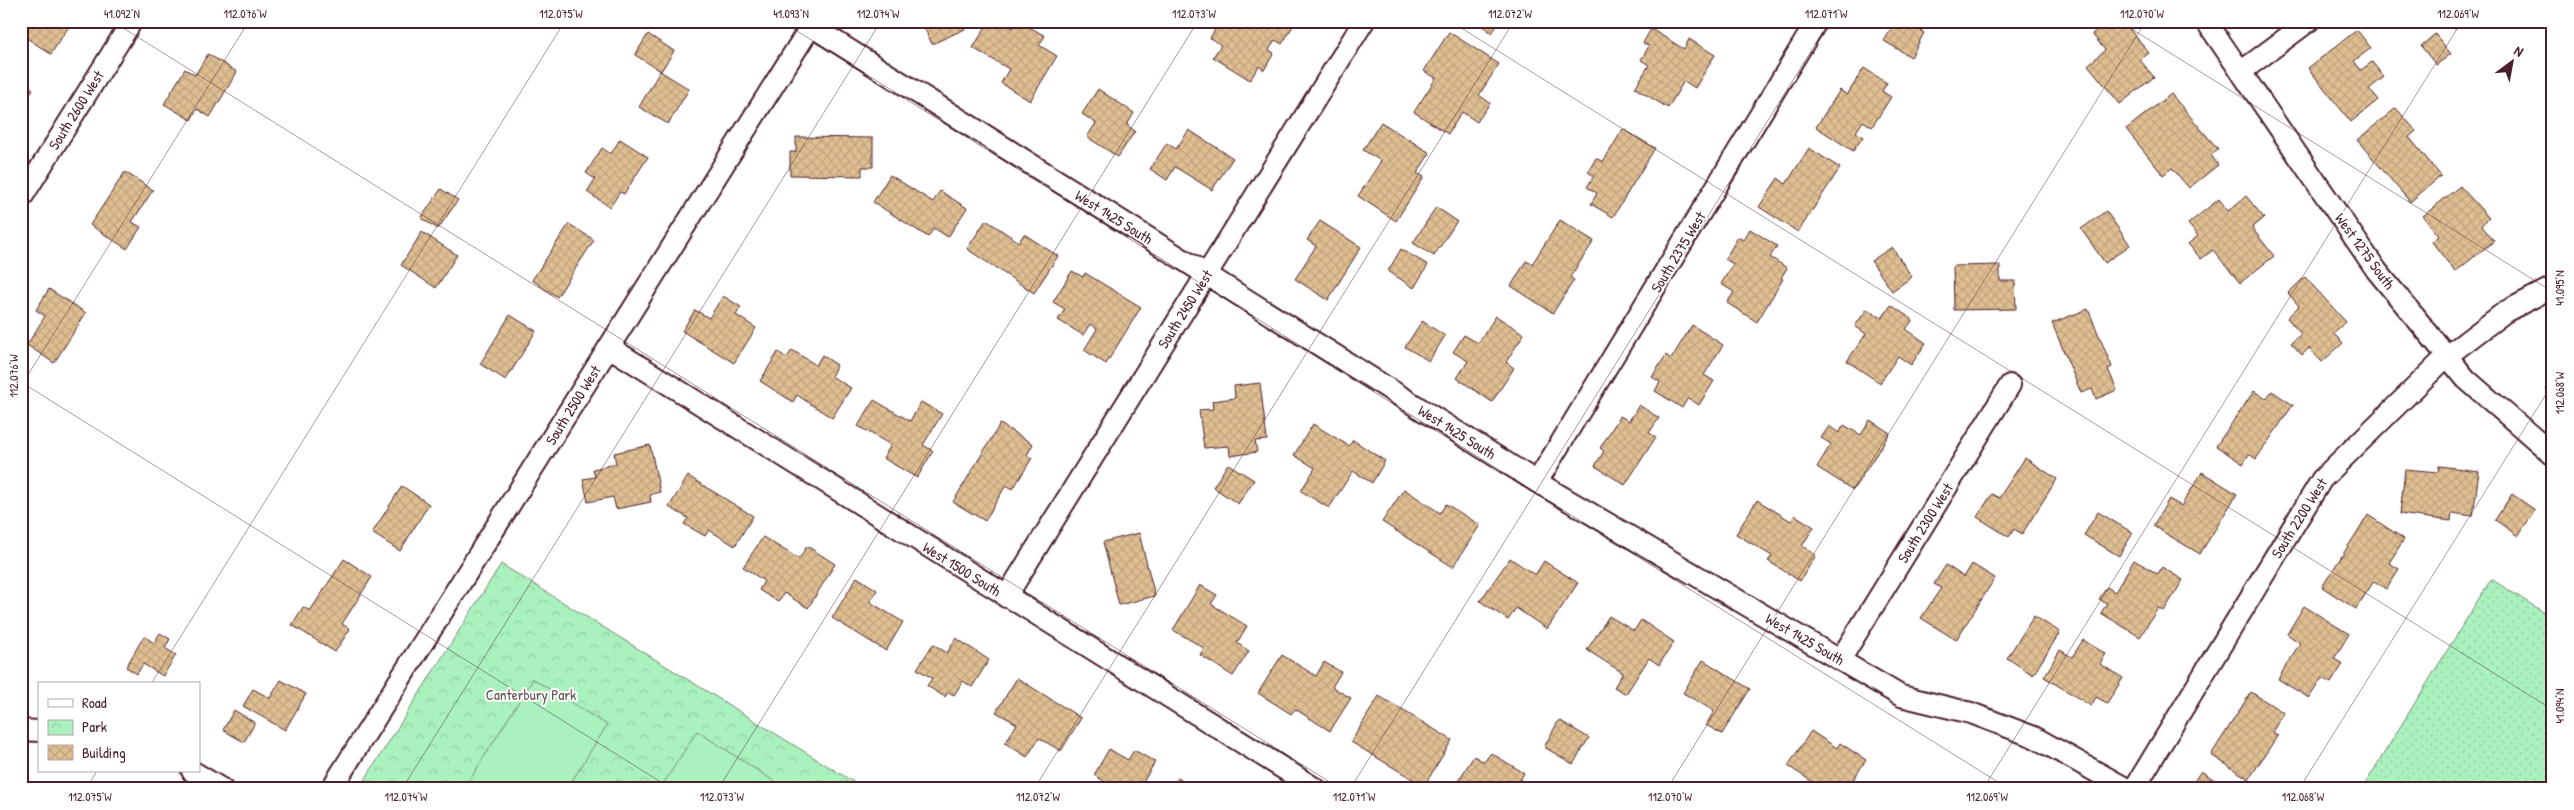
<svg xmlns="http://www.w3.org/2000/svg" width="2574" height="810" viewBox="0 0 2574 810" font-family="'Patrick Hand',sans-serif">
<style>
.grass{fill:url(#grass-dots);stroke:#7a8874}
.park{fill:url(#park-crowns);stroke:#7a8874}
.pitch{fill:#a9f1bd;stroke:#7a8874}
.building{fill:url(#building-cross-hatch);stroke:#4a1f2b}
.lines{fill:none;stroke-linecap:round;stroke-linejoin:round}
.minor-casing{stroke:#4a1f2b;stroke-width:24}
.minor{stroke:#fff;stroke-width:20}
.ticks{fill:none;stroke:#4a1f2b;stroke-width:1;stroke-opacity:0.45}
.labels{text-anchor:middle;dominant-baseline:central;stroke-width:4;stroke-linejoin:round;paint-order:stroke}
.street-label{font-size:15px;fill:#4a1f2b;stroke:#fff}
.park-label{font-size:15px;fill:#625450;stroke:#fff}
.neatline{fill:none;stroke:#4a1f2b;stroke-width:2}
.ticks-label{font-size:12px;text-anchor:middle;fill:#4a1f2b}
</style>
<defs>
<pattern id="grass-dots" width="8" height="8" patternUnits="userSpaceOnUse" patternTransform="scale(1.25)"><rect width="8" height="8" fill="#a9f1bd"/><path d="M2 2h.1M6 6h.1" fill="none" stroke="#93cea3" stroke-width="1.8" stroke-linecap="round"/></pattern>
<pattern id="park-crowns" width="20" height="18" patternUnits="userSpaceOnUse" patternTransform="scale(1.25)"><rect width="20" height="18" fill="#a9f1bd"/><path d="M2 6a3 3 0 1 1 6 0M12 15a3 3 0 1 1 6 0" fill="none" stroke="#93cea3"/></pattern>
<pattern id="building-cross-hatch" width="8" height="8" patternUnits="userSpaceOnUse" patternTransform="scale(1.25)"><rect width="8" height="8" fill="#dfbf92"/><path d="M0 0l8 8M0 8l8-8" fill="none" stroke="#c1a47e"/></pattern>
</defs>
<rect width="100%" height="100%" fill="#fff"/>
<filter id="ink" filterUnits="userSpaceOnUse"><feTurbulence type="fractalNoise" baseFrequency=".02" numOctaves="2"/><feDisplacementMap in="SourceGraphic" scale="10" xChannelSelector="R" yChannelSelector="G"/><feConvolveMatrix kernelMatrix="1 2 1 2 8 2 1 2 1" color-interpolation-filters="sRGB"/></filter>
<g filter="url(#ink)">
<path class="grass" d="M2491,579L2553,618V789H2362Z"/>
<path class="park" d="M501,564L865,789H359Z"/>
<g class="pitch">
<path d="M533,679L607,725L567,789H464Z"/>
<path d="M697,731L786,789H660Z"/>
</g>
<g class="building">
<path d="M31,21H80L77,26L71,23L51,54L22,35Z"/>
<path d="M921,21H961L965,29L932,44Z"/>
<path d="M989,21H1001L1013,28L1019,21L1045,36L1039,45L1057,56L1030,101L1001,83L1009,69L973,48Z"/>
<path d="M1220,21H1296L1282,44L1275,40L1269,50L1274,53L1264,70L1259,66L1250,80L1213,57L1221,45L1210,38Z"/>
<path d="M1475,21H1500L1492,33Z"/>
<path d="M1550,21H1565L1560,28Z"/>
<path d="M1880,21H1927L1921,31L1924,33L1911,57L1884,41L1892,28Z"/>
<path d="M2107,21H2123L2149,53L2140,60L2154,77L2120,104L2088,65L2105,50L2092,34Z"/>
<path d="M2448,21H2465L2454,29Z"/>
<path d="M1651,29L1684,49L1689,39L1715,55L1695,88L1684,81L1668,108L1635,88L1649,65L1641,60L1649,46L1643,43Z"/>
<path d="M2357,30L2371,48L2354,61L2361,70L2372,62L2384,77L2369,89L2378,100L2351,122L2308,68Z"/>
<path d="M1449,32L1499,64L1479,95L1490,103L1477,122L1462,112L1448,134L1414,112L1436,78L1424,71Z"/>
<path d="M648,34L674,51L661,71L635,55Z"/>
<path d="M2435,34L2451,54L2436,65L2421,46Z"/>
<path d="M208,54L237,72L210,117L197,109L191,120L164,104L185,69L195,75Z"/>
<path d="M1864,68L1887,83L1882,91L1891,97L1872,127L1863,121L1856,132L1863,137L1853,151L1816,127L1840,90L1847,95Z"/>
<path d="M660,71L689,89L668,124L639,107Z"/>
<path d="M21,81L33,89L21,107Z"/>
<path d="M1098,89L1134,113L1127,125L1135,131L1118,157L1087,137L1096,123L1082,114Z"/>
<path d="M2171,94L2218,149L2211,155L2218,165L2189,188L2172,168L2163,175L2126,129Z"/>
<path d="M2396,108L2416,131L2409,137L2441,176L2410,202L2357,140Z"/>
<path d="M1381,122L1430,153L1417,173L1424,177L1396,221L1358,196L1381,161L1363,150Z"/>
<path d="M1623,129L1655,148L1613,217L1591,204L1597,193L1587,187L1594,176L1588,172L1596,158L1603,162Z"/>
<path d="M1189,130L1233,158L1212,190L1175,167L1167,180L1150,169L1167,143L1176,149Z"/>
<path d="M796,137L873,138V167H862V176L790,175V152H796Z"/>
<path d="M620,139L648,157L624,194L620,192L610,207L587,192L595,179L586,173L602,148L611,154Z"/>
<path d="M1809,148L1840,168L1798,232L1759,207L1778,178L1786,184Z"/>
<path d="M125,172L153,190L132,222L141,227L127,249L90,225Z"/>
<path d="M890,175L933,202L940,191L967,208L948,237L934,228L928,237L873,202Z"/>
<path d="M2460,186L2489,218L2481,225L2494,241L2455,272L2432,242L2439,236L2423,216Z"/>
<path d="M441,189L458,200L438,229L421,218Z"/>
<path d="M2246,196L2264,218L2252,228L2274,256L2240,283L2213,250L2201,259L2188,244L2198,236L2188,224L2219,199L2228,211Z"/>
<path d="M1436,207L1457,221L1434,256L1413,243Z"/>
<path d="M2106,211L2130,245L2105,263L2081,229Z"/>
<path d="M986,220L1019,242L1024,234L1058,256L1034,293L967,249Z"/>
<path d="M1560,220L1594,241L1570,277L1574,280L1553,313L1511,286L1526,261L1532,264Z"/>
<path d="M1320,221L1361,247L1328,300L1295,279L1316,246L1307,240Z"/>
<path d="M569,224L594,240L557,297L532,280Z"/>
<path d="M1750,229L1777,246L1770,257L1787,268L1781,278L1783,279L1757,322L1727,303L1734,292L1721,284L1733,264L1725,259L1738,237L1743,240Z"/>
<path d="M422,232L457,255L436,288L401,265Z"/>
<path d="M1892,247L1912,277L1892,291L1871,261Z"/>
<path d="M1401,249L1428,265L1414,288L1388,271Z"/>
<path d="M2000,265V281H2015L2016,309L1954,310L1953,266Z"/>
<path d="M1072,271L1083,277L1085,273L1141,307L1106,364L1084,350L1097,329L1090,324L1083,335L1058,320L1065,309L1053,302Z"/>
<path d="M2305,277L2346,322L2333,333L2343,343L2322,362L2309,348L2302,355L2291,343L2301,334L2287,318L2299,306L2288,293Z"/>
<path d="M49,289L86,313L54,363L27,345L45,316L36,310Z"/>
<path d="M723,296L741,307L736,315L756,328L734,363L682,331L695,310L709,318Z"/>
<path d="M1891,305L1913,320L1906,329L1926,343L1911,365L1898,356L1880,383L1847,361L1866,334L1855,326L1867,309L1882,318Z"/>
<path d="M2088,309L2112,367L2108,369L2117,390L2096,399L2092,389L2081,393L2052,323Z"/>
<path d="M510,315L536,331L506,380L480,364Z"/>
<path d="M1496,316L1524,334L1506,362L1514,368L1492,402L1457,378L1468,361L1453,352L1464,335L1478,343Z"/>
<path d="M1422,321L1445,336L1429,361L1405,347Z"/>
<path d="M1692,325L1723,345L1704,375L1714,381L1699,405L1688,398L1682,408L1655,391L1660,382L1652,377L1666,355L1671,359Z"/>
<path d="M792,350L816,365L822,355L837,365L831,376L851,388L832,418L797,395L793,402L760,381L778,352L787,358Z"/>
<path d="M2553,382V395L2546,389Z"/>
<path d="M1260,383L1267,440L1255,441L1257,452L1230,456L1229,446L1204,448L1199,410L1213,409L1212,401L1235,398L1234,386Z"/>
<path d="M2254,391L2266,399L2272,391L2293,405L2256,459L2249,454L2243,464L2216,446Z"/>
<path d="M874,400L910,421L921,402L942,414L923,445L933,451L917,478L883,458L891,445L858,426Z"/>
<path d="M1639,405L1659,418L1649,433L1656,437L1625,485L1595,466L1604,451L1600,448L1620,416L1629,421Z"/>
<path d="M1870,420L1890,433L1853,490L1817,467L1831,444L1821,438L1829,426L1839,433L1844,425L1861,435Z"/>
<path d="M1000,424L1033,444L1027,455L1032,458L1013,489L1006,485L985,521L953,502Z"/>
<path d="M1313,424L1349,446L1353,440L1385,461L1372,483L1353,471L1329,508L1301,491L1315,468L1294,455Z"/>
<path d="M650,445L660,492L650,495L651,502L616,509L613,497L588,502L583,479L595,477L593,469L616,464L614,453Z"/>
<path d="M2025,458L2057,479L2022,534L2014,529L2009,537L1977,517L1992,494L1999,498Z"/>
<path d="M1228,464L1254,480L1238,504L1213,487Z"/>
<path d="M2439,466L2479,471L2473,516L2452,513L2451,521L2400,514L2405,469L2438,472Z"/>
<path d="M2202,472L2237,494L2200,554L2153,526L2169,499L2181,506Z"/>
<path d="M688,476L753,516L735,546L709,530L705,536L684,524L688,518L669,507Z"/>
<path d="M402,486L429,504L400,551L372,533Z"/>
<path d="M1404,489L1440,513L1446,504L1480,525L1453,567L1382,522Z"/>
<path d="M2512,494L2535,510L2518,536L2495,520Z"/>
<path d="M1757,500L1791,521L1795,515L1814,527L1802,546L1816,555L1800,581L1768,561L1772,556L1736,534Z"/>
<path d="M2098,512L2133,533L2119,556L2084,535Z"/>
<path d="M2368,515L2404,539L2389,563L2399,569L2386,589L2374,581L2356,609L2322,587Z"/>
<path d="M1139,533L1155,596L1119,605L1103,542Z"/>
<path d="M763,537L799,559L807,546L835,564L808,608L784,593L778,602L759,590L764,581L743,567Z"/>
<path d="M1510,558L1535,575L1544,561L1578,583L1547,629L1516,608L1508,620L1480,601Z"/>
<path d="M344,559L372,577L342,624L350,629L335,652L292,625L303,607L310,611Z"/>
<path d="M2134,560L2158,574L2162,567L2183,580L2164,611L2158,608L2140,637L2101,613L2107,603L2099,599L2107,587L2115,592Z"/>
<path d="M1972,564L1995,578L1956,640L1921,618L1941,588L1934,584L1946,565L1964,577Z"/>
<path d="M857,577L877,590L870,602L903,622L886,651L832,618Z"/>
<path d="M1200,585L1217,595L1211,604L1247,626L1237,643L1249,651L1233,676L1200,655L1204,648L1173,630Z"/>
<path d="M2304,606L2349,634L2334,659L2343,664L2331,683L2322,678L2309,698L2278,679L2300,643L2287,634Z"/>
<path d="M1609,616L1634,631L1641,620L1674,642L1659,665L1649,658L1626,694L1614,687L1623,673L1587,650Z"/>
<path d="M2034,616L2060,632L2033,675L2007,658Z"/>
<path d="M160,633L170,639L165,648L176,655L163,676L143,664L137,674L126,667L144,636L154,643Z"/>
<path d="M956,638L989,660L972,687L963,681L954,695L948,692L945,697L927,686L932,678L917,669L933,644L947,653Z"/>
<path d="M2083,640L2106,654L2100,664L2123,678L2107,703L2096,697L2091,706L2044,677L2060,650L2072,657Z"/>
<path d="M1282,655L1316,676L1324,662L1341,672L1332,687L1351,698L1330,731L1295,709L1291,714L1258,693Z"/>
<path d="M1703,660L1750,689L1722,734L1706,725L1714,711L1683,693Z"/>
<path d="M1017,678L1081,718L1061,751L1039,738L1027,757L1005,743L1017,724L996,712Z"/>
<path d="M281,680L306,694L285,730L243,706L253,689L270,698Z"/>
<path d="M2251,692L2284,713L2272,732L2278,735L2249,779L2211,755Z"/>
<path d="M1379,696L1452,740L1424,786L1351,742Z"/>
<path d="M234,710L255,723L244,742L223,730Z"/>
<path d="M1559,720L1589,738L1573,764L1544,747Z"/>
<path d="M1811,731L1837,748L1840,743L1866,760L1847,789H1810L1814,783L1788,766Z"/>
<path d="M1109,749L1128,760L1134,750L1155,762L1139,789H1117L1094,775Z"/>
<path d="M1491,753L1524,773L1515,789H1453L1474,756L1484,762Z"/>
<path d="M2201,771L2222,785L2220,789H2189Z"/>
<path d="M1178,778L1195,789H1171Z"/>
</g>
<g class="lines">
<g class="minor-casing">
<g id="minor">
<path d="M2206,21L2377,271L2466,379L2553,455"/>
<path d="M811,26L1537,482L1901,696L1971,713L2034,737L2127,789"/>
<path d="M2242,71L2309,21"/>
<path d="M21,199L132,21"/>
<path d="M609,347L1316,789"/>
<path d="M1537,482L1817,21"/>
<path d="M1006,597L1364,21"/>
<path d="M1840,660L2010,385"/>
<path d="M21,730L39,731"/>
<path d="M192,771L222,789"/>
<path d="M331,789L814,21"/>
<path d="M2134,789L2322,479L2447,356L2505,312L2553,287"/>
</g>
</g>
<use href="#minor" class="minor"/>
</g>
</g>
<path class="ticks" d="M112,21L1341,789M781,21L2009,789M1450,21L2553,710M2119,21L2553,292M21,382L672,789M21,386L249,21M151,684L565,21M86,789L97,771M402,789L881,21M718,789L1198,21M1034,789L1514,21M1350,789L1830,21M1667,789L2146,21M1983,789L2462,21M2299,789L2553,383"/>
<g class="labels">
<g class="street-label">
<text transform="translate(76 110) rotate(-58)">South 2600 West</text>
<text transform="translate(1114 217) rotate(32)">West 1425 South</text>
<text transform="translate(2365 251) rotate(54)">West 1275 South</text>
<text transform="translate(1678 252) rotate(-59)">South 2375 West</text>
<text transform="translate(1185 309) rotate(-58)">South 2450 West</text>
<text transform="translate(573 405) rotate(-58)">South 2500 West</text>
<text transform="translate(1457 432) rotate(32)">West 1425 South</text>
<text transform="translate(2299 518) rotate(-58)">South 2200 West</text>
<text transform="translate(1925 523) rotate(-58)">South 2300 West</text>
<text transform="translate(962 569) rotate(32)">West 1500 South</text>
<text transform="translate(1805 639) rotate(30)">West 1425 South</text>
</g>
<g class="park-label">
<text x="531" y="694">Canterbury Park</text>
</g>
</g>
<rect width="2574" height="810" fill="none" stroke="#fff" stroke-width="55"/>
<rect x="38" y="682" width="162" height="90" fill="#ffffff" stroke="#b7a5aa"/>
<rect x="48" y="699" width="25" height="8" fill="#ffffff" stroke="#b7a5aa"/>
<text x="82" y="708" font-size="15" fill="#4a1f2b">Road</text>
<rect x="48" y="720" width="25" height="15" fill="url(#park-crowns)" stroke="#b7a5aa"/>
<text x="82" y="732" font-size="15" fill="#4a1f2b">Park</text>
<rect x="48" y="745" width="25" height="15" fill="url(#building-cross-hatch)" stroke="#b7a5aa"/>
<text x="82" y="758" font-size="15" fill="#4a1f2b">Building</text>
<g transform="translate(2512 62) rotate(32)" stroke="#ffffff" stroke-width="4" paint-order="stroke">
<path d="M0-4L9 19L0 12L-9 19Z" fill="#4a1f2b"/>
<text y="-8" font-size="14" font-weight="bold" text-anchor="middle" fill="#4a1f2b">N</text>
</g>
<rect x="28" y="28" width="2518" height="754" class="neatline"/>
<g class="ticks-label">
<text x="122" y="18">41.092°N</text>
<text x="245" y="18">112.076°W</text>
<text x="561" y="18">112.075°W</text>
<text x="791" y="18">41.093°N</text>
<text x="878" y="18">112.074°W</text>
<text x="1194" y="18">112.073°W</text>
<text x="1510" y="18">112.072°W</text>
<text x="1826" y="18">112.071°W</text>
<text x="2142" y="18">112.070°W</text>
<text x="2458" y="18">112.069°W</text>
<text transform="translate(2560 288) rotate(-90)" y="4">41.095°N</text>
<text transform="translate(14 376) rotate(-90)" y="4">112.076°W</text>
<text transform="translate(2560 393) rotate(-90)" y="4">112.068°W</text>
<text transform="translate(2560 706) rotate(-90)" y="4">41.094°N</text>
<text x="90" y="801">112.075°W</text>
<text x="406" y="801">112.074°W</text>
<text x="722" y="801">112.073°W</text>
<text x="1038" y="801">112.072°W</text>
<text x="1354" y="801">112.071°W</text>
<text x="1670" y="801">112.070°W</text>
<text x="1987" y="801">112.069°W</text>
<text x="2303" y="801">112.068°W</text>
</g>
</svg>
